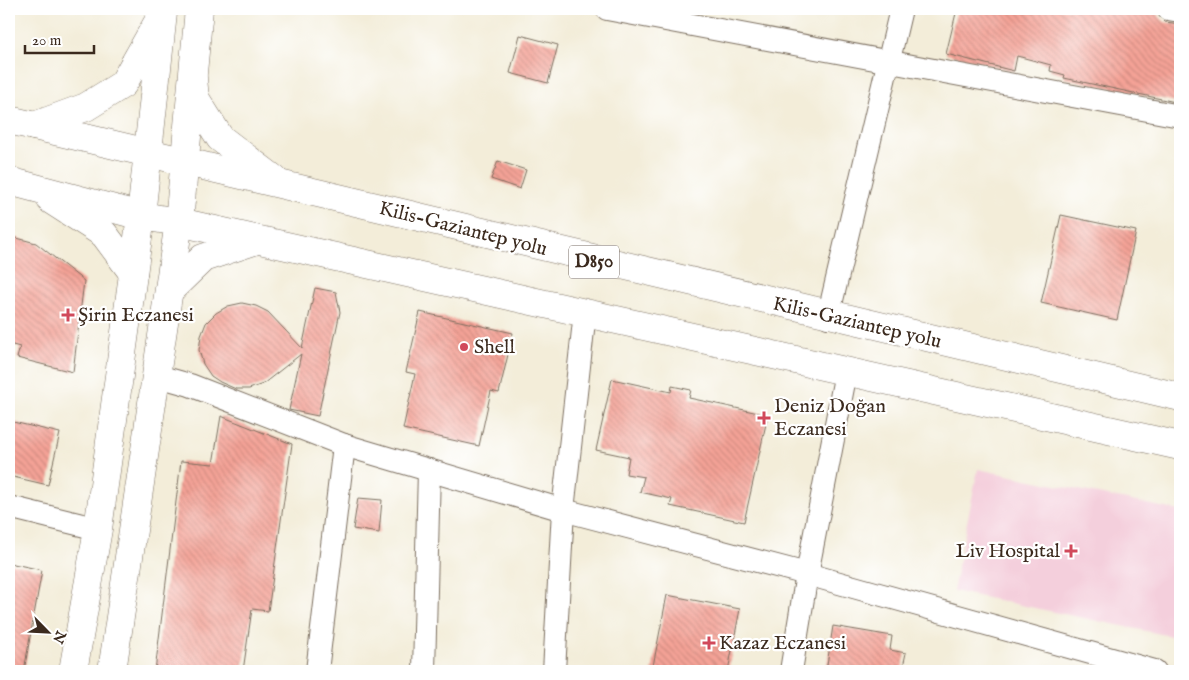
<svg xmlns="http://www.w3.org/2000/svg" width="1189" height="680" viewBox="0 0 1189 680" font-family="'IM FELL English',serif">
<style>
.built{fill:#f4cfdc}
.building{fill:url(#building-back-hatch)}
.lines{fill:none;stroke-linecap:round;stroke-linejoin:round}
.minor-casing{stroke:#7b6e5f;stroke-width:24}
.major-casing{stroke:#7b6e5f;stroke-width:29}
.highway-casing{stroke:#7b6e5f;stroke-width:29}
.minor{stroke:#fff;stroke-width:22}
.major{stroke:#fff;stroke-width:28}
.highway{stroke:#fff;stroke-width:28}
.poi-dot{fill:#d1495b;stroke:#fff;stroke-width:2}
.labels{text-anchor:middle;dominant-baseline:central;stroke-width:4.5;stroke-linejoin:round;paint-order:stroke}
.shield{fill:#fff;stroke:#766a62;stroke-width:1}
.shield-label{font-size:19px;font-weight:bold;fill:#3b2a1e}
.street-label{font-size:20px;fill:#3b2a1e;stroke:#fff}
.poi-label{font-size:20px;fill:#3b2a1e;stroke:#fff;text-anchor:start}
</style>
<defs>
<pattern id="building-back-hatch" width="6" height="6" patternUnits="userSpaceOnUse" patternTransform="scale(1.25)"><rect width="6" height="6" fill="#f5a397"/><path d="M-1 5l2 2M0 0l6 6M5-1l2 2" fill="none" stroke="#c8857b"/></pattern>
</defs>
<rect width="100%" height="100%" fill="#fff"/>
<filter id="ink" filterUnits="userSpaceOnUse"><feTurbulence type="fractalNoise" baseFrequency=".02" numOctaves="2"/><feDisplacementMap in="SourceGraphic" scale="10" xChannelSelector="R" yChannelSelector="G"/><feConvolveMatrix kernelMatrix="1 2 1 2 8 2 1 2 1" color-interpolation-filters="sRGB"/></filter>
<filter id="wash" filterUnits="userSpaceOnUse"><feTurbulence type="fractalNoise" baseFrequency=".0096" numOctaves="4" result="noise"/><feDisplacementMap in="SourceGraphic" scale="20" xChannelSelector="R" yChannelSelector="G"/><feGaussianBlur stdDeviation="1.12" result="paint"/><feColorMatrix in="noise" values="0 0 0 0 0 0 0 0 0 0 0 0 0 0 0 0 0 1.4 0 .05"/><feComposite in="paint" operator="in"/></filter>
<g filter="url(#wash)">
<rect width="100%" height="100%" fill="#f3edd9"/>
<path class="built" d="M978,469L1180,511V638L953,591Z"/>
<g id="blocks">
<g class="building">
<path d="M957,9H1138L1156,13L1165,22L1180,24V103L1064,78L1065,75L1050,71L1051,65L1017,56L1014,71L946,54Z"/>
<path d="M520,35L558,45L548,83L510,73Z"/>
<path d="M498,161L526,170L520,189L491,179Z"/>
<path d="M1061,215L1136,231L1117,320L1041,303Z"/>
<path d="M9,236L36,243L84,281L73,372L17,358L20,347L9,344Z"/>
<path d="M315,288L336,292L340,312L318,416L289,410L301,354L263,384L249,389H236L220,382L211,376L203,364L199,350L201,336L206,323L216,313L228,306L242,303L256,306L268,312L302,348Z"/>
<path d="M420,312L513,333L499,393L491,391L479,446L403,429L415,374L406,372Z"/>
<path d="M612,379L671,392L672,386L691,390L689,398L768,415L744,522L670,506L672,499L640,492L644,477L626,474L629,457L596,450Z"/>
<path d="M221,416L292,444L268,611L252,609L243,671H155L181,461L213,464Z"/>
<path d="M9,421L60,433L48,485L9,476Z"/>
<path d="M358,498L382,500L379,533L353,529Z"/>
<path d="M9,563L42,570L24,671H9Z"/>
<path d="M667,595L740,609L728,671H652Z"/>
<path d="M833,626L892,636L890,650L906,653L902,671L860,668V671H826Z"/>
</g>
</g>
</g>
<g filter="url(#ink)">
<use href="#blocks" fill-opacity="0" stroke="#7b6e5f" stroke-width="1"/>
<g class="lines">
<g class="minor-casing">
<g id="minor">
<path d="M607,9L1180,116"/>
<path d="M1168,9L1180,11"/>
<path d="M828,317L901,9"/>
<path d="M158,376L190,385L344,445L563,510L807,574L1155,671"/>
<path d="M9,507L98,529"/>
<path d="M317,671L344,445"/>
<path d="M424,671L429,470"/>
<path d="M554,671L563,510L585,312"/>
<path d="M791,671L807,574L846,372"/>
</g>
</g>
<g class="major-casing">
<g id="major">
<path d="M73,671L98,529L141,216L163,13"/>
<path d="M112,671L179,222L199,9"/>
</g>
</g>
<g class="highway-casing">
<g id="highway">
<path d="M193,79L195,98L220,138L274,179"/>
<path d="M9,120C399,214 789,308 1180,397"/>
<path d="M34,126L86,107L123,84L162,15"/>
<path d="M9,181L141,216L179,222L1180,446"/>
<path d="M51,200L104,234L133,273"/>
<path d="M170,290L203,258L257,240"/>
</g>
</g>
<use href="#minor" class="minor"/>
<use href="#major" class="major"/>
<use href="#highway" class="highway"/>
</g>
</g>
<g class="poi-dot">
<path d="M65.5 307.5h5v5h5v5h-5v5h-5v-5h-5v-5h5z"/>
<circle cx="464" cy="347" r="5"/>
<path d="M761.5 410.5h5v5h5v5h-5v5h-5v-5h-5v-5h5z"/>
<path d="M1068.5 543.5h5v5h5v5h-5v5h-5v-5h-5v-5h5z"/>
<path d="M706.5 635.5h5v5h5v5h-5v5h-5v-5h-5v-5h5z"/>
</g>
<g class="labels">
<rect class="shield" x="569" y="245.5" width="50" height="33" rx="4"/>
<g class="shield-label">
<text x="594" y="262">D850</text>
</g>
<g class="street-label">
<text transform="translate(463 229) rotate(14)">Kilis-Gaziantep yolu</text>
<text transform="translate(857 323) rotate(13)">Kilis-Gaziantep yolu</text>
</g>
<g class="poi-label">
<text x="78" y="315">Şirin Eczanesi</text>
<text x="474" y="347">Shell</text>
<text x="774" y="406">Deniz Doğan<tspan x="774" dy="23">Eczanesi</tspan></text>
<text x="1060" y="551" text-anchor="end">Liv Hospital</text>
<text x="719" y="643">Kazaz Eczanesi</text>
</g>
</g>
<rect width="1189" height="680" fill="none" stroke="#fff" stroke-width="30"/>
<g transform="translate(48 632) rotate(114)" stroke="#ffffff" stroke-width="4" paint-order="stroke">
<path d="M0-4L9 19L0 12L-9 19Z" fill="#3b2a1e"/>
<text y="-8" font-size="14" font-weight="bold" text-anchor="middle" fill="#3b2a1e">N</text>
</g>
<path d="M25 45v8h69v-8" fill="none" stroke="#3b2a1e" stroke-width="2.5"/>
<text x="32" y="45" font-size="15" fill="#3b2a1e" stroke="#ffffff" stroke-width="4" paint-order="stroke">20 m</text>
</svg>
